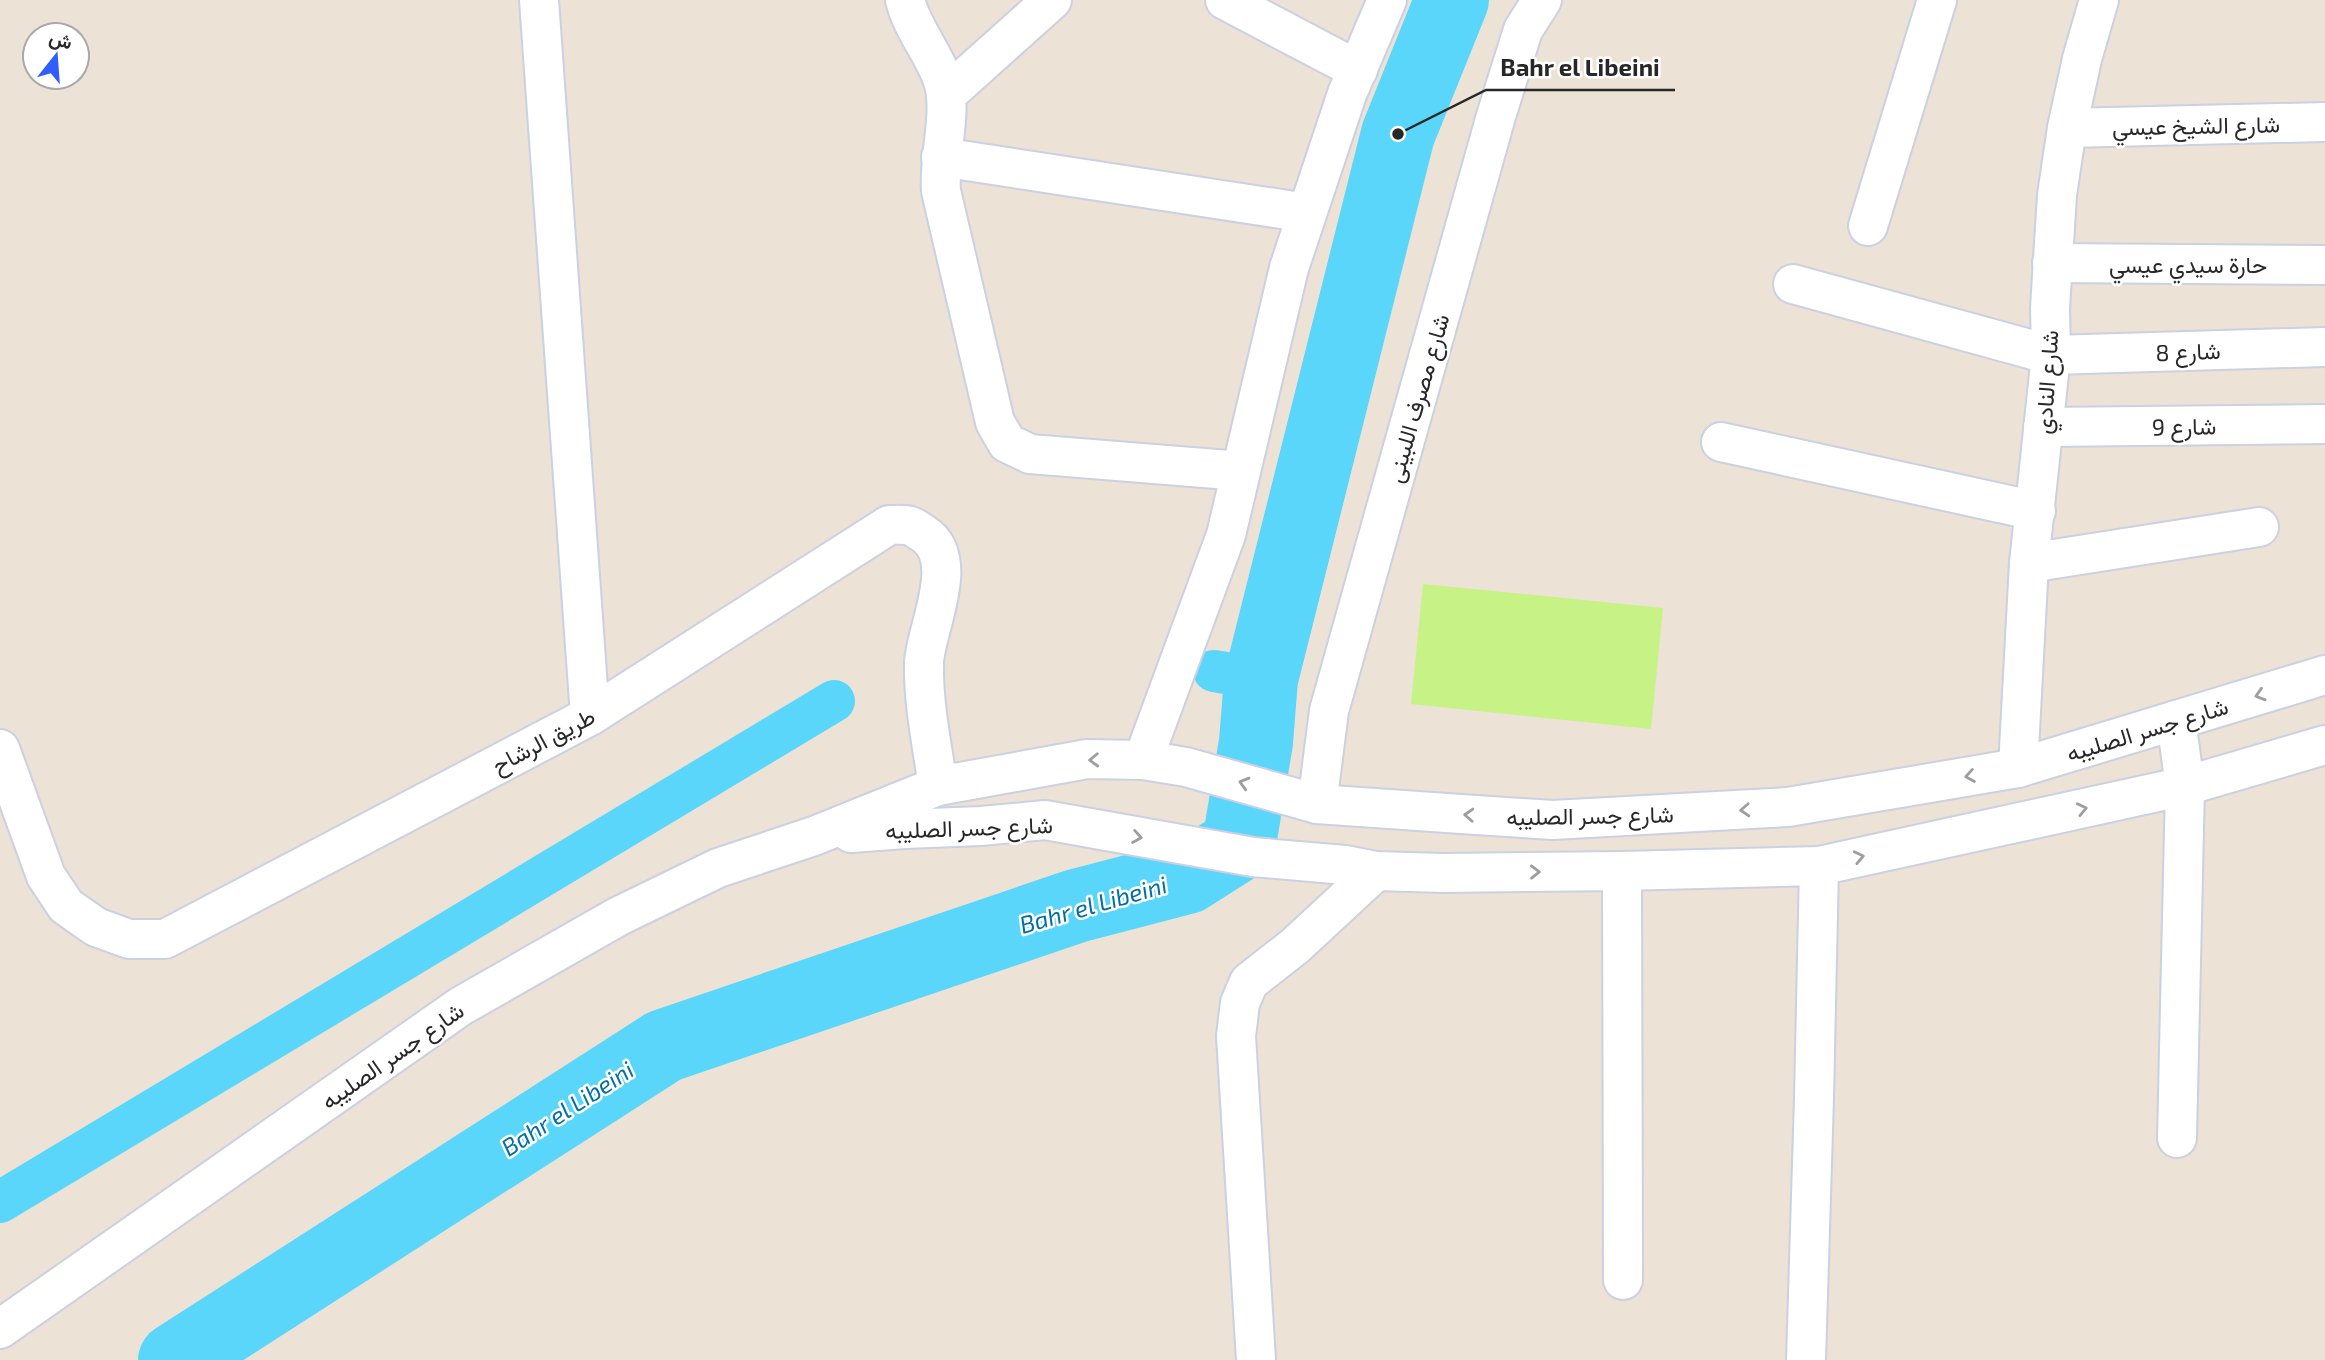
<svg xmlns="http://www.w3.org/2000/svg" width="2325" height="1360" viewBox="0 0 2325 1360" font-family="'Exo 2',Vazirmatn,sans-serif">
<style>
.pitch{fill:#c7f285}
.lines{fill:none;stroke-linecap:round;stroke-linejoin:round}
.canal{stroke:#5bd6fb;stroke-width:42}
.river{stroke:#5bd6fb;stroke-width:74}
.minor-casing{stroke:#cbd0e2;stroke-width:42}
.minor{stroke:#fff;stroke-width:38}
.oneway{stroke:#9e9e9e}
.labels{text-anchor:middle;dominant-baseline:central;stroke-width:5;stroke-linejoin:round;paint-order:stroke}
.street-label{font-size:23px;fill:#272727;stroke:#fff}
.water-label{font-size:24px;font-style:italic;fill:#006fa2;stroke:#fff}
.leader{fill:none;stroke:#272727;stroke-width:2.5}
.callout-dot{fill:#272727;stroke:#fff;stroke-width:2.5}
.callout-label{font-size:24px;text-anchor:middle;font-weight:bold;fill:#272727;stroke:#fff;stroke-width:5;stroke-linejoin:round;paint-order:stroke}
</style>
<rect width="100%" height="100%" fill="#ece2d6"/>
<path class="pitch" d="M1423,584L1663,608L1651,729L1411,704Z"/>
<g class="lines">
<g class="canal">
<path d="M1214,671L1261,679"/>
<path d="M0,1202L834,701"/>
</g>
<path class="river" d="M175,1360L664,1046L1076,906L1187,877L1239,844L1256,742L1261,679L1398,134L1452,0"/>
<g class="minor-casing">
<g id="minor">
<path d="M539,0L590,716"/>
<path d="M905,0C912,28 932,51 942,78C954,110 938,155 941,191L995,422L1007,443L1030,454L1241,471"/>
<path d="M1225,0L1358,70"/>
<path d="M946,95L1052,0"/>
<path d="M2067,128L2325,122"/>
<path d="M941,157L1307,213"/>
<path d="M1868,226L1937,0"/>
<path d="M2052,263L2325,265"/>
<path d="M1793,284L2051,355L2325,347"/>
<path d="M2043,427L2325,424"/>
<path d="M1721,442L2036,511"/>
<path d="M2029,563L2259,527"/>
<path d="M2176,720L2185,786L2177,1138"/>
<path d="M0,749L46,876L66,906L96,927L129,939H165L590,716L889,525C895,525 904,524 910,526C915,527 920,532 924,534C962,559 926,628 924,662C923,703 932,745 938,786"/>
<path d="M1143,760L1226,535L1289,268L1347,94L1387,0"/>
<path d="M2018,768L2029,563L2051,355L2050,308L2057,195L2067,128L2082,59L2099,0"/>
<path d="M1317,804L1329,711L1496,116L1523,30L1542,0"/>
<path d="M851,833L905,829L981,826L1045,820L1253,857L1345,865L1376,871L1443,873L1622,871L1819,866L2185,786L2325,745"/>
<path d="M1622,871L1623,1280"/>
<path d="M0,1329L461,1006L619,916L718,868L814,836L938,786L1087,759L1143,760L1186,767L1317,804L1461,814L1553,820L1788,807L2018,768L2325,675"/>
<path d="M1256,1360L1236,1036L1240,1003L1249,982L1295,946L1376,871"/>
<path d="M1806,1360L1814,1098L1819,866"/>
</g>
</g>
<use href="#minor" class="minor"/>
</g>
<defs><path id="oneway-chevron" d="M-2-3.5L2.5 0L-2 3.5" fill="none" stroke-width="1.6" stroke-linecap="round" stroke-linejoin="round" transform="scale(1.75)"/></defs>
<g class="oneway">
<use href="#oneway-chevron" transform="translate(2260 695) rotate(163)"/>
<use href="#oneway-chevron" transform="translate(1094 760) rotate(178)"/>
<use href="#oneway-chevron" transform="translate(1970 776) rotate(170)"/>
<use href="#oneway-chevron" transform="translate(1244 783) rotate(-164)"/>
<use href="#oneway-chevron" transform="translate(2082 809) rotate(-12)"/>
<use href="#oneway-chevron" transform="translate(1745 810) rotate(177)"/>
<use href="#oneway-chevron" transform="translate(1469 815) rotate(-177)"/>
<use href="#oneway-chevron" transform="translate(1137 837) rotate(10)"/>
<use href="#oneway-chevron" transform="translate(1859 857) rotate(-12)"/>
<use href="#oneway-chevron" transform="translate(1535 872) rotate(-1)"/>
</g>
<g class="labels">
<g class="street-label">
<text transform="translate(2196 125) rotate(-1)">شارع الشيخ عيسي</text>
<text x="2188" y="264">حارة سيدي عيسي</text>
<text transform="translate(2188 351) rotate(-2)">شارع 8</text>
<text transform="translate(2046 382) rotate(-86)">شارع النادي</text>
<text transform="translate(1417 398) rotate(-74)">شارع مصرف اللبينى</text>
<text transform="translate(2184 426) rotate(-1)">شارع 9</text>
<text transform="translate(2147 729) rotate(-17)">شارع جسر الصليبه</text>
<text transform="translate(543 740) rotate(-28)">طريق الرشاح</text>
<text transform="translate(1590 815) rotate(-1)">شارع جسر الصليبه</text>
<text transform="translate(969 827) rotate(-2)">شارع جسر الصليبه</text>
<text transform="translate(392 1055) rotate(-35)">شارع جسر الصليبه</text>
</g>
<g class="water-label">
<text transform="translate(1093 904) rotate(-16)">Bahr el Libeini</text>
<text transform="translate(567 1108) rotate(-33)">Bahr el Libeini</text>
</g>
</g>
<path class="leader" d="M1398 134L1486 90H1675"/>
<circle class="callout-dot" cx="1398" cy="134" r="7"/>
<g class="callout-label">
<text x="1580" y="76">Bahr el Libeini</text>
</g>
<g transform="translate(56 56) rotate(17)"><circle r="33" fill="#ffffff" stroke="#a9a9a9" stroke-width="2"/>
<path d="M0-5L12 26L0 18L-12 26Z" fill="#305dff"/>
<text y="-10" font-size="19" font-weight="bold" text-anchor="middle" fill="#272727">ش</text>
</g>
</svg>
